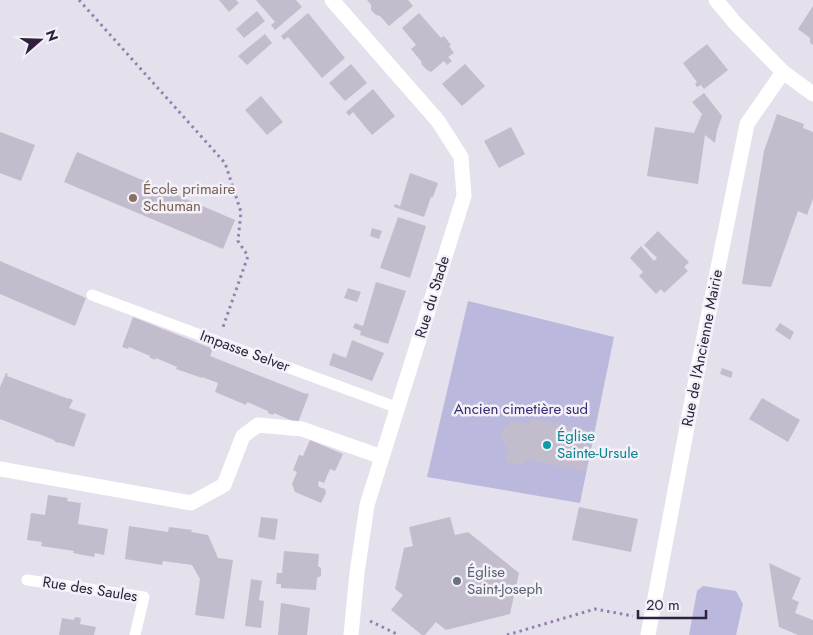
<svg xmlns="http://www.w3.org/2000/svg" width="813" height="635" viewBox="0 0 813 635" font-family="Jost,sans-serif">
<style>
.green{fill:#bbb8de}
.building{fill:#c3bccd}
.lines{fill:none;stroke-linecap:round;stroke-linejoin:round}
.path{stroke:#987fb1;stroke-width:3;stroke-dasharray:2.5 4;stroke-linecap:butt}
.lane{stroke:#fff;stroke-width:11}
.street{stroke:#fff;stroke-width:15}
.education-dot{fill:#8d6e63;stroke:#f3f1f8;stroke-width:2}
.culture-dot{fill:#0f9aa8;stroke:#f3f1f8;stroke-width:2}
.worship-dot{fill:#6b7280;stroke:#f3f1f8;stroke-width:2}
.labels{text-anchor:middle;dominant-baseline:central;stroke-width:5;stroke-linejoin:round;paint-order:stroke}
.education-label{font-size:15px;fill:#785e54;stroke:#f3f1f8;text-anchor:start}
.street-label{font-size:15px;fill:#30203d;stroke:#f3f1f8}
.park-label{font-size:15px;fill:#382876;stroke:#f3f1f8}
.culture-label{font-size:15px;fill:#0d838f;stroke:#f3f1f8;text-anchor:start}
.worship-label{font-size:15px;fill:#5b616d;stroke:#f3f1f8;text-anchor:start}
</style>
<rect width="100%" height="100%" fill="#e4e0ec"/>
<g class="green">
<path d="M468,301L614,337L580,503L427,477Z"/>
<path d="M703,586L736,591L743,604L736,635H689L697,591Z"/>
</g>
<g class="building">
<path d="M219,0H236L239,3L229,12Z"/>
<path d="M256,0H296L302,7L275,30L271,25L275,22Z"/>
<path d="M367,0H408L413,6L389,26L380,16L376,15L371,10V5Z"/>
<path d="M813,6V45L810,43V38L798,29Z"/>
<path d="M257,11L265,21L244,38L236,29Z"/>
<path d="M308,13L345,58L322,78L288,37L284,40L281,36Z"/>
<path d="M419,13L441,38L444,36L451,45L449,46L454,53L448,57L452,61L447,65L444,61L431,72L427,70L422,65L421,61L411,49L416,45L402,28Z"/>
<path d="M265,34L272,43L247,65L238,56Z"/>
<path d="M707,44L728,70L704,89L701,85L697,87L695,84L697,82L683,63Z"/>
<path d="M351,64L367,83L345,101L329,83Z"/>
<path d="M465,64L485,86L462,106L442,84Z"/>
<path d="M373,89L395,116L372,135L353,112L349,116L346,112Z"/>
<path d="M704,93L722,116L717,131L715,143L705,135L698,184L647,176L655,127L694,133L702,114L692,102Z"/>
<path d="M261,96L283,122L267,135L245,110Z"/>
<path d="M777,114L804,124L803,128L813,132V199L807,215L798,211L771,287L742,284L764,151Z"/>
<path d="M511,127L525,154L499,168L484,141Z"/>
<path d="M0,132L35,145L21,181L0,173Z"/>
<path d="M77,152L235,220L223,249L64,182Z"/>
<path d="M410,173L438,183L433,197H431L424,217L394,207L395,204L400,206Z"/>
<path d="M398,217L426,226L410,278L380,268Z"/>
<path d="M372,228L382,231L379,239L370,236Z"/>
<path d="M658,231L689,262L684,267L688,271L664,293L661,289L656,294L639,276L643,272L630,258L641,246L654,261L657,258L644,245Z"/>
<path d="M0,261L86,298L75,326L0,294Z"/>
<path d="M376,282L406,291L388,344L360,335L361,331L353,328L355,323L363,326Z"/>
<path d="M348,288L361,292L357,302L344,298Z"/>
<path d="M133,317L213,349L210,356L306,394V393L309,394L297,425L295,422L274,413L273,415L268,413V411L247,402L246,405L215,392L218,383L202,377V378L176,369L177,367L156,358L155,360L149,357L150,356L129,347L128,349L122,347Z"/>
<path d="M780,323L794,332L790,340L775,330Z"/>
<path d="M352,340L384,353L372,381L329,365L333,353L346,358Z"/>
<path d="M722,368L733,372L731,378L720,374Z"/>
<path d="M6,373L8,374L7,376L69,399V398L73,400L69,408L86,414L74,447L58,442V443L54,441V440L0,419V387Z"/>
<path d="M762,398L800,420L788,442L749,419Z"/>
<path d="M531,418L593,431L585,471L525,459L524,465L505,462L508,449L501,440L503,428L513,421L530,424Z"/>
<path d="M310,440L343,454L335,471L330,469L324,483L319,481L318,484L319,487L325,489L326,493L321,503L295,492L292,484L297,472L293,470L299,455L303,456Z"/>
<path d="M48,495L68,498L67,501L81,503L78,524L108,529L104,555L95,553L94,557L73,553L74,551L41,546L42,542L27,540L31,513L45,515Z"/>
<path d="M579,507L638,519L631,552L572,540Z"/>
<path d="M261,517L278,519L275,540L258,537Z"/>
<path d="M450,517L455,535L468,532L519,573L510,614L446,630L436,622L425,635H422L391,610L403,595L395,589L404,548L413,546L409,527Z"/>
<path d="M129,526L168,532L169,527L192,530L191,532L208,535L218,558L233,560L224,619L195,615L200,579L192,565L163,561L162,565L125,559Z"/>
<path d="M284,551L319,554L318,566L321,568V576L317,578L316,590L281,588V584H276L277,573H282Z"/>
<path d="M769,563L801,578L792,599L799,602L795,613L813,620V635H798L779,627Z"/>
<path d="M251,579L262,581L259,600L264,601L261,628L245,626Z"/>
<path d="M281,603L310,608L307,635H278Z"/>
<path d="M75,617L81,618L80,624L96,627L94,635H59L62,618L74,620Z"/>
</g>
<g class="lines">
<g class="path">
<path d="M79,0L225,163L241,212L238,241L248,256L223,327"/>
<path d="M370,621L399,635"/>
<path d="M507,635L595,609L633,616"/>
</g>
<g class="lane">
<path d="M92,295L398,408"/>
<path d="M27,580L144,597L135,635"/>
</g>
<g class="street">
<path d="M332,0L438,121L461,157L464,196L367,505L357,573L351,635"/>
<path d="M716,0L736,24L783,72L813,94"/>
<path d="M0,469L191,503L224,485L243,436L258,425L302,429L382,457"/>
<path d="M648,635L702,347L747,124L783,72"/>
</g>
</g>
<circle class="education-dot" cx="133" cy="198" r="5"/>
<circle class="culture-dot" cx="547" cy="445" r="5"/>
<circle class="worship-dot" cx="457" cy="581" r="5"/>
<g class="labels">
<g class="education-label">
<text x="143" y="189">École primaire<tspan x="143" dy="17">Schuman</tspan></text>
</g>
<g class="street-label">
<text transform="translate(432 297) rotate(-73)">Rue du Stade</text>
<text transform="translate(702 348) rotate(-79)">Rue de l'Ancienne Mairie</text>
<text transform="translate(245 351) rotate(20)">Impasse Selver</text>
<text transform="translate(90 589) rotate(9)">Rue des Saules</text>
</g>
<g class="park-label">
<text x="521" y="409">Ancien cimetière sud</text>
</g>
<g class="culture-label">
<text x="557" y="436">Église<tspan x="557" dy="17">Sainte-Ursule</tspan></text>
</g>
<g class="worship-label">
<text x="467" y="572">Église<tspan x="467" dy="17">Saint-Joseph</tspan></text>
</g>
</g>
<g transform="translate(40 40) rotate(70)" stroke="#f3f1f8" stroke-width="4" paint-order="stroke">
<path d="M0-4L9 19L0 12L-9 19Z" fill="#30203d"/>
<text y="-8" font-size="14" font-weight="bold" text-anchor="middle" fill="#30203d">N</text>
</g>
<path d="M638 610v8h68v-8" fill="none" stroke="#30203d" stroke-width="2.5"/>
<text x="646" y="610" font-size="15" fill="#30203d" stroke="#f3f1f8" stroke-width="4" paint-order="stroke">20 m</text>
</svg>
